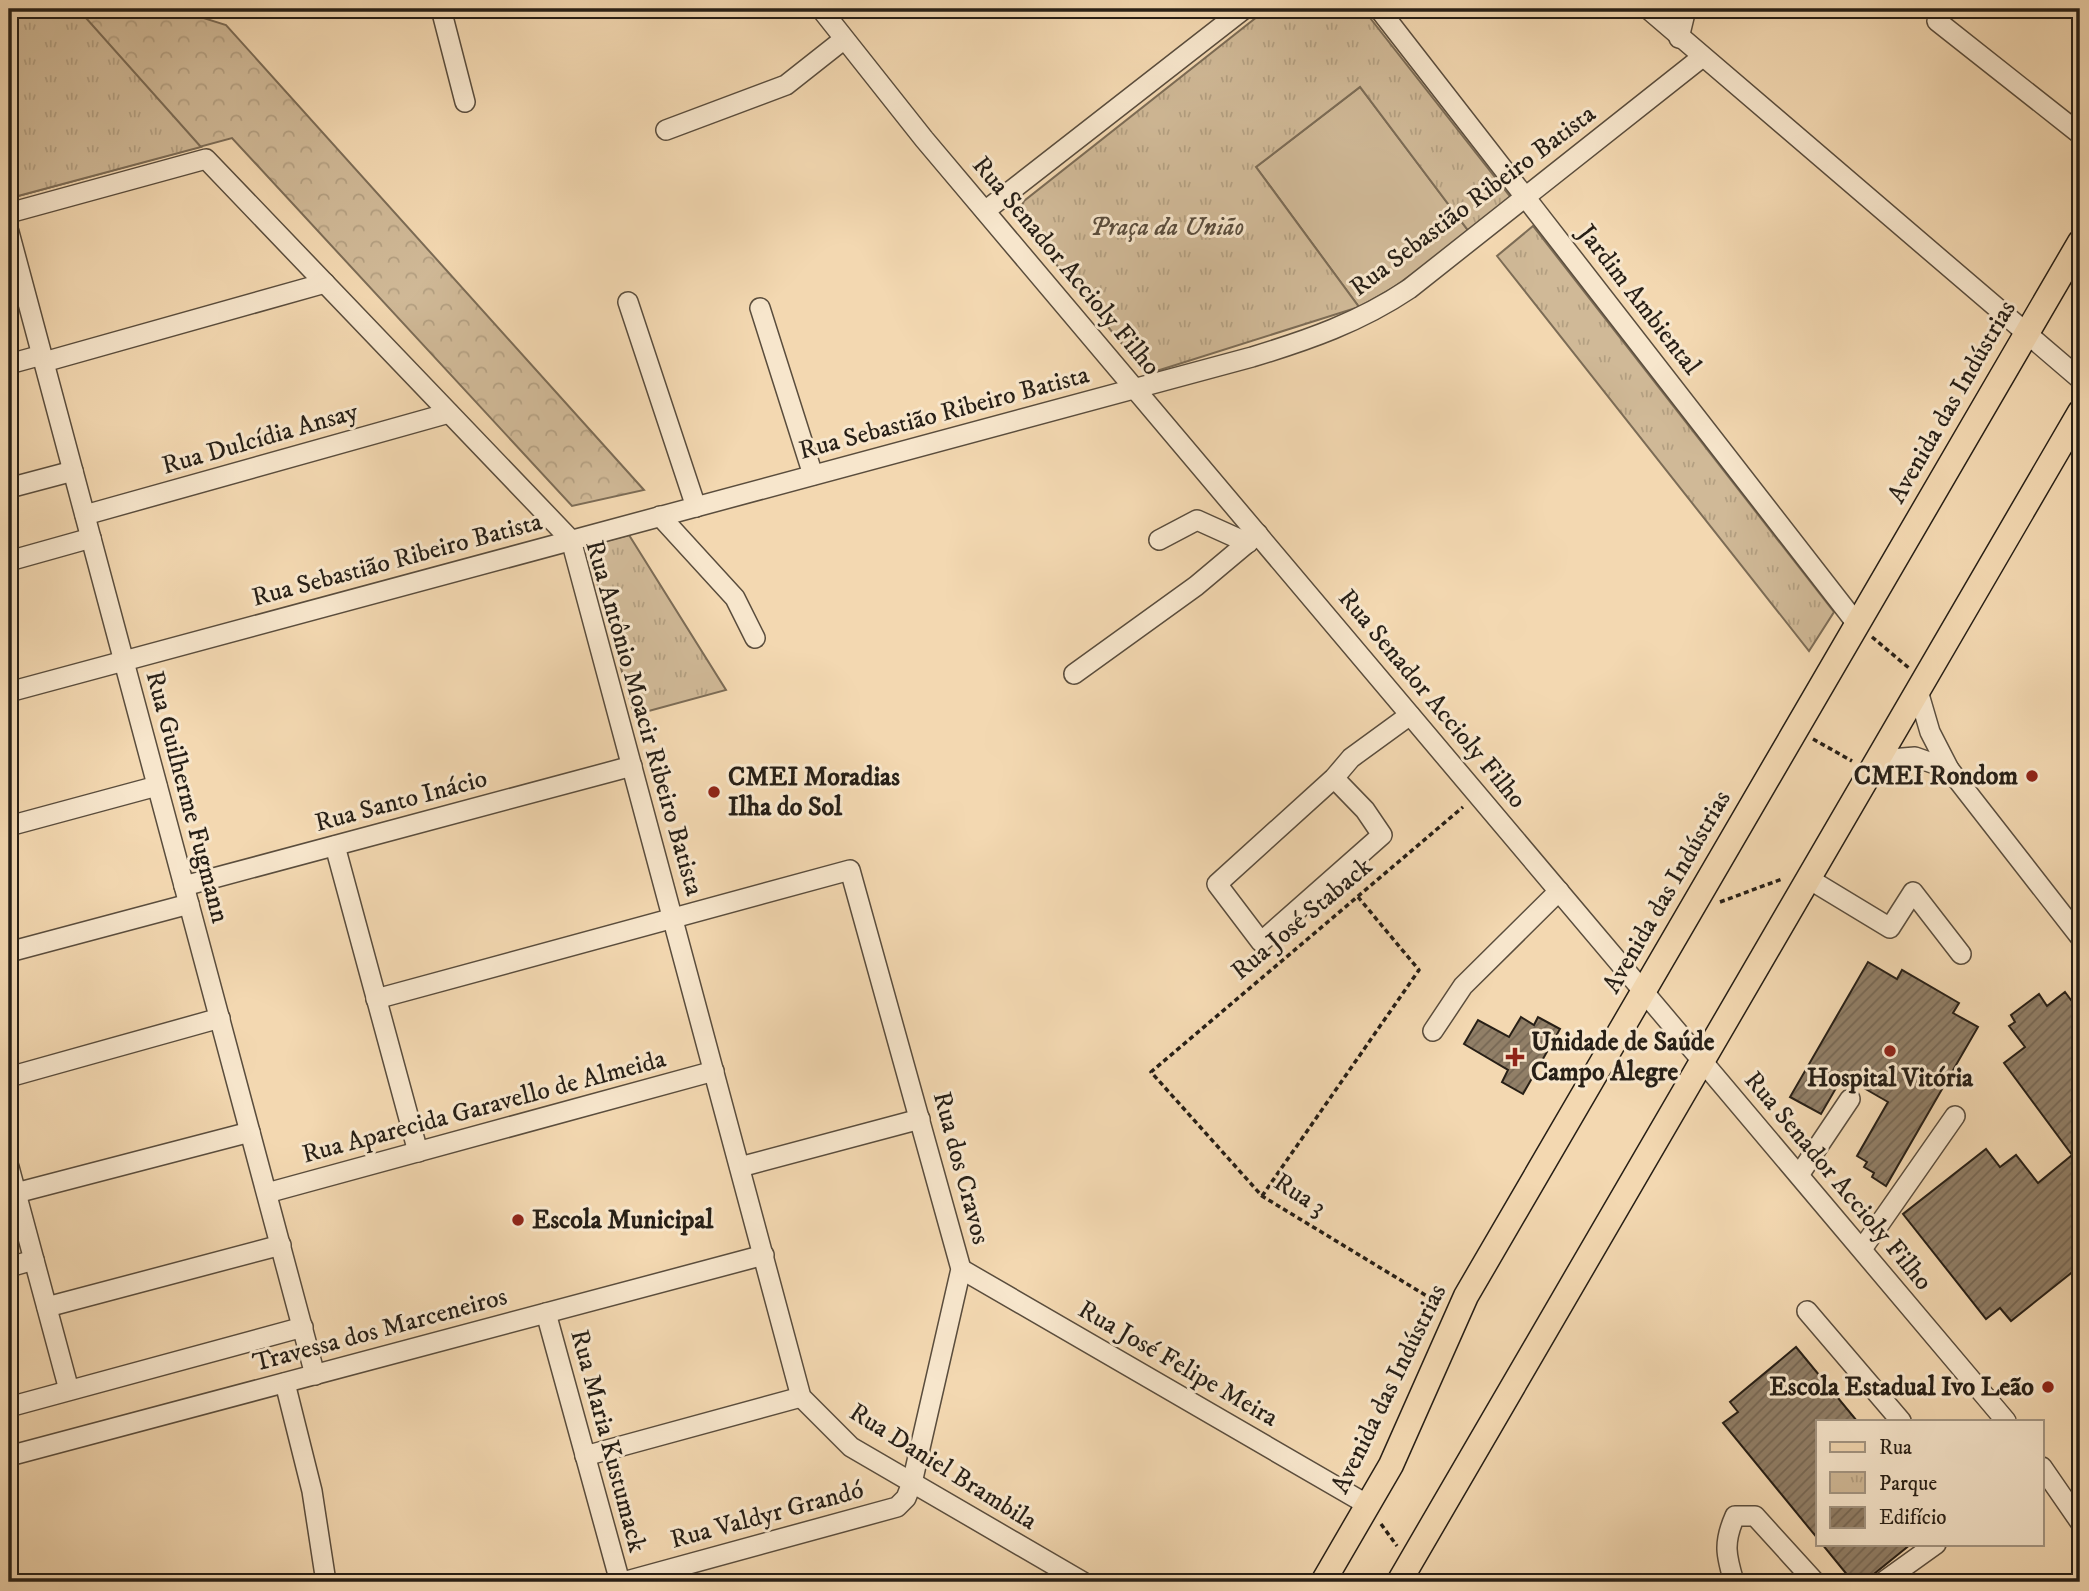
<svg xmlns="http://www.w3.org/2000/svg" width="2089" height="1591" viewBox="0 0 2089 1591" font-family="'IM FELL DW Pica',serif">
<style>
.grass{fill:#d0b997;stroke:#7c6c56;stroke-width:2}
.forest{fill:url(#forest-crowns);stroke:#7c6c56;stroke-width:2}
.park{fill:url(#park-tufts);stroke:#7c6c56;stroke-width:2}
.building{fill:url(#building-hatch);stroke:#271f16;stroke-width:2}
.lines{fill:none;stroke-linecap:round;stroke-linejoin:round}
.minor-casing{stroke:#5a4d3d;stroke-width:22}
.major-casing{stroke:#271f16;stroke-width:27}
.path{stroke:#271f16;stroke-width:3.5;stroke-dasharray:5 3.5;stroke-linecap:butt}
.minor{stroke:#f7e6cc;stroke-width:19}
.major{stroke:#f3d8b1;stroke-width:24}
.poi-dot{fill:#8f2418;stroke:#f7e6cc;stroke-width:2.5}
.labels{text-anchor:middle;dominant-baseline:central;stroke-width:6;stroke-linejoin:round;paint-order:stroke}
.street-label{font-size:26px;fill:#271f16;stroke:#f7e6cc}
.park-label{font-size:26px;font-style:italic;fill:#5a4d3d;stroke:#f7e6cc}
.poi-label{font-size:26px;font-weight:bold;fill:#271f16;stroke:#f7e6cc;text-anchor:start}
</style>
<defs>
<pattern id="forest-crowns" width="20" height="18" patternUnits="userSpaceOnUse" patternTransform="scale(1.75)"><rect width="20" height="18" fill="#d0b997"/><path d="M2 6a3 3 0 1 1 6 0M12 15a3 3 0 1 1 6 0" fill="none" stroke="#b39f81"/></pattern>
<pattern id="park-tufts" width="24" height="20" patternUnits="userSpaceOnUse" patternTransform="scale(1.75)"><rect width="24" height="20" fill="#d0b997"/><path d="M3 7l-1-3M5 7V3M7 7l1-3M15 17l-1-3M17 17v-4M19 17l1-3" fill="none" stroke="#b39f81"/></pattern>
<pattern id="building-hatch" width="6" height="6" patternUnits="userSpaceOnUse" patternTransform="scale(1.75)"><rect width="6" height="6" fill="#917f67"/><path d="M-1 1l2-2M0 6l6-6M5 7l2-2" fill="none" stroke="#766754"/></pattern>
</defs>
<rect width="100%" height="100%" fill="#f3d8b1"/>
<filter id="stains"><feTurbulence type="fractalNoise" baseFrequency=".00286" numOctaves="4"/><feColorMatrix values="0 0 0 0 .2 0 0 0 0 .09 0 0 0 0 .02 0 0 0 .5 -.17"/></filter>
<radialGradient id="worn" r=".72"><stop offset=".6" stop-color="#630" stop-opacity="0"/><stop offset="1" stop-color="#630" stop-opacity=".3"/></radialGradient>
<path class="grass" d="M1360,87L1470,233L1394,287L1359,307L1256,167Z"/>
<path class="forest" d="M9,9H175L226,25L644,490L572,506L232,138L18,196L9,164Z"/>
<g class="park">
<path d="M9,9H78L201,147L18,196L9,164Z"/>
<path d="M1267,9H1363L1512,199L1470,233L1360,87L1256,167L1359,307L1147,374L1017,217L1024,201Z"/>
<path d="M1533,226L1834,612L1809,651L1497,256Z"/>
<path d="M629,535L726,690L634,715L587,546Z"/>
</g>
<g class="building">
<path d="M1868,962L1897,979L1902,970L1959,1003L1953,1013L1978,1027L1886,1186L1872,1177L1874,1173L1864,1167L1867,1162L1857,1156L1888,1102L1843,1076L1821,1114L1790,1097Z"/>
<path d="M2065,992L2080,1012V1266L2011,1321L2000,1308L1986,1319L1903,1214L1986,1149L2000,1167L2016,1155L2038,1183L2072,1155L2004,1063L2025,1047L2009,1026L2015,1022L2011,1015L2039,994L2047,1006Z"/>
<path d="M1521,1017L1534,1025L1538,1017L1560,1029L1523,1094L1502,1082L1508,1070L1464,1044L1478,1020L1509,1037Z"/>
<path d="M1796,1347L1857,1421H1818V1539L1723,1423L1738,1412L1730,1402Z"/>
<path d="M1822,1544H1911L1864,1582H1853Z"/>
</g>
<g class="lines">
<g class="minor-casing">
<g id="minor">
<path d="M441,9L465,102"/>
<path d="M821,9L924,139L2006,1421"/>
<path d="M1379,9L1857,624"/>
<path d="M1648,9L2080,379"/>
<path d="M1937,21L2080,134"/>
<path d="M1679,38L1686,9"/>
<path d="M666,130L786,85L843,40"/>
<path d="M985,211L1244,9"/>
<path d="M9,213L206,159L571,540L801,1397L851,1447L1083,1582"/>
<path d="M9,232L315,1375"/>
<path d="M628,302L696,507"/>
<path d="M760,308L813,475"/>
<path d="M44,362L325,283"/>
<path d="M9,364L42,355"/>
<path d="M9,488L73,471"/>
<path d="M85,515L449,413"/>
<path d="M660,516L735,598L755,638"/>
<path d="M1159,540L1197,520L1248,543"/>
<path d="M9,561L91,538"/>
<path d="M1074,674L1196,586L1258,534"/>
<path d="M1918,691L1930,732L1949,769L2080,937"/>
<path d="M9,692L1252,357C1308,340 1360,322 1409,289L1701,58"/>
<path d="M1878,760L1915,757L1949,769"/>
<path d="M1334,778L1365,810L1382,835L1261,942L1217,884L1334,778L1351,758L1410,715"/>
<path d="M9,826L157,786"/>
<path d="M335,846L418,1152"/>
<path d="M1809,879L1890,928L1913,892L1961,954"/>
<path d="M184,886L632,766"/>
<path d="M9,952L189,904"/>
<path d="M376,999L850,870L961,1269L912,1483L906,1498L897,1507L623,1582"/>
<path d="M1433,1031L1463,986L1559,891"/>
<path d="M9,1077L220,1018"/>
<path d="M9,1167L69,1390"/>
<path d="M740,1167L920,1119"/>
<path d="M1799,1175L1850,1099"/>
<path d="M16,1193L250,1132"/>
<path d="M267,1193L714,1071"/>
<path d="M1862,1249L1955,1116"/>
<path d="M9,1267L34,1260"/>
<path d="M961,1269L1368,1505"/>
<path d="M47,1307L281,1245"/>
<path d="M1807,1311L1901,1421"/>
<path d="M546,1313L620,1582"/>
<path d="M285,1383L312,1491L326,1582"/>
<path d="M9,1407L303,1327"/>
<path d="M9,1456L764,1255"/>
<path d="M585,1456L801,1397"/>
<path d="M2042,1467L2080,1522"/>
<path d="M1734,1582C1726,1555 1723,1543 1735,1516H1755L1815,1582"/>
<path d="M1883,1582L1936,1544"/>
</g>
</g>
<g class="major-casing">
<g id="major">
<path d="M1323,1582L1391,1465L1466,1296L2080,242"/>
<path d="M1399,1582L2080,412"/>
</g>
</g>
<g class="path">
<path d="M1872,637L1909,668"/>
<path d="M1813,739L1852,761"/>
<path d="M1720,902L1782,879"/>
<path d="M1262,1196L1419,970L1358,897"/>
<path d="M1440,1304L1262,1196L1151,1072L1463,807"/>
<path d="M1381,1524L1397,1546"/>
</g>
<use href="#minor" class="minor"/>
<use href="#major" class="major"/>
</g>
<g class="poi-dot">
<circle cx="2032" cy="776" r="7"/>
<circle cx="714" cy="792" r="7"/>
<circle cx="1890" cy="1051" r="7"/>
<path d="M1511.5 1046.5h7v7h7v7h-7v7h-7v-7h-7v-7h7z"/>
<circle cx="518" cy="1220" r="7"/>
<circle cx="2048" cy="1387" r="7"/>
</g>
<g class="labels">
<g class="street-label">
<text transform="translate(1473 201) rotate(-37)">Rua Sebastião Ribeiro Batista</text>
<text transform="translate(1066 266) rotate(50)">Rua Senador Accioly Filho</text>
<text transform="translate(1639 300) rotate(52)">Jardim Ambiental</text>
<text transform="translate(1952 402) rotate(-60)">Avenida das Indústrias</text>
<text transform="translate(944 413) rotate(-15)">Rua Sebastião Ribeiro Batista</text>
<text transform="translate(260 439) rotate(-16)">Rua Dulcídia Ansay</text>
<text transform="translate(397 560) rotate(-15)">Rua Sebastião Ribeiro Batista</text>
<text transform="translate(1432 699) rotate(50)">Rua Senador Accioly Filho</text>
<text transform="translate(644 718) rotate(74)">Rua Antônio Moacir Ribeiro Batista</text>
<text transform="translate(187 797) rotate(75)">Rua Guilherme Fugmann</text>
<text transform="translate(401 801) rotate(-15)">Rua Santo Inácio</text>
<text transform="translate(1667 892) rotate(-60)">Avenida das Indústrias</text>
<text transform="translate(1302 919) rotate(-40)">Rua José Staback</text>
<text transform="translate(484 1107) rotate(-15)">Rua Aparecida Garavello de Almeida</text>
<text transform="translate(961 1168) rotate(75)">Rua dos Cravos</text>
<text transform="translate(1838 1181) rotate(50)">Rua Senador Accioly Filho</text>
<text transform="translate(1300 1195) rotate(33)">Rua 3</text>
<text transform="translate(380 1330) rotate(-15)">Travessa dos Marceneiros</text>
<text transform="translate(1178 1364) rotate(30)">Rua José Felipe Meira</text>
<text transform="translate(1389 1389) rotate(-64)">Avenida das Indústrias</text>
<text transform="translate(608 1441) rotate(75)">Rua Maria Kustumack</text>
<text transform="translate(943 1467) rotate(32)">Rua Daniel Brambila</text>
<text transform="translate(767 1515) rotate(-15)">Rua Valdyr Grandó</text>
</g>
<g class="park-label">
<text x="1167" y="227">Praça da União</text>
</g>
<g class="poi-label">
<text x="2018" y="776" text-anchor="end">CMEI Rondom</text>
<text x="728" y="777">CMEI Moradias<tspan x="728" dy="30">Ilha do Sol</tspan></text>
<text x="1531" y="1042">Unidade de Saúde<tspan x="1531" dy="30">Campo Alegre</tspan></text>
<text x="1890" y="1078" text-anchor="middle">Hospital Vitória</text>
<text x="532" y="1220">Escola Municipal</text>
<text x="2034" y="1387" text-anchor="end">Escola Estadual Ivo Leão</text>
</g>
</g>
<rect width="2089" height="1591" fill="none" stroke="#f3d8b1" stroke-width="35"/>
<rect x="10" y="10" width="2068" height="1570" fill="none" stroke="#271f16" stroke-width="3.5"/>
<rect x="18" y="18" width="2054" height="1556" fill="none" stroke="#271f16" stroke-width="2"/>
<rect x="1816" y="1420" width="228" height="126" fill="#f7e6cc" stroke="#a49683" stroke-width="2"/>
<rect x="1830" y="1442" width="35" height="10" fill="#f3d8b1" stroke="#a49683" stroke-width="2"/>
<text x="1879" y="1454" font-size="21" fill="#271f16">Rua</text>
<rect x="1830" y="1472" width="35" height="21" fill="url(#park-tufts)" stroke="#a49683" stroke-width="2"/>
<text x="1879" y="1490" font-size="21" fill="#271f16">Parque</text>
<rect x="1830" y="1507" width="35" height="21" fill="url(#building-hatch)" stroke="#a49683" stroke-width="2"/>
<text x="1879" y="1524" font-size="21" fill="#271f16">Edifício</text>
<rect width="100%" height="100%" filter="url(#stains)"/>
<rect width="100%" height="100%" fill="url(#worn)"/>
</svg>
